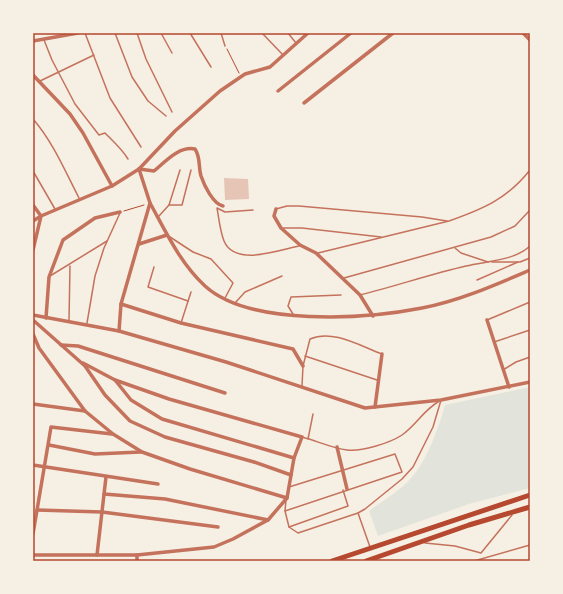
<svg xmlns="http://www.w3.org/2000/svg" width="563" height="594" viewBox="0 0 563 594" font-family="Roboto,sans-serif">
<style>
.green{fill:#e2e4dc}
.building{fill:#e6c5b7}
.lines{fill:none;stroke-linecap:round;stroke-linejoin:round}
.path{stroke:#b5482f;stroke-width:1}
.service{stroke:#c5725c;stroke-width:1.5}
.minor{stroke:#c5725c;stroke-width:3.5}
.primary{stroke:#b5482f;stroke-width:5}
.neatline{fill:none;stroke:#b5482f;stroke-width:1.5}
</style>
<rect width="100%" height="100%" fill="#f6efe4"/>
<path class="green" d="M530,387V488L469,504L378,536L369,511C384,500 400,491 412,477C426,462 440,425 445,405Z"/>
<path class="building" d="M224,178L248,179L249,199L225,200Z"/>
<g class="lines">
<g class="path">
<path d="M227,49L239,73"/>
<path d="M124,211L144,205"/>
</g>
<g class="service">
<path d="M85,33L110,98L141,147"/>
<path d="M115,33L132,77L148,101L166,116"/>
<path d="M137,33L146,59L172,112"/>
<path d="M161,33L172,53"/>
<path d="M190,33L211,67"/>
<path d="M221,33L225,46"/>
<path d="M262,33L283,55"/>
<path d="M288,33L296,43"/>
<path d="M44,40L52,60L75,104L99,135L105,133C113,141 122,149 128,159"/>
<path d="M40,81L94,55"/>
<path d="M33,119C53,142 65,171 79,198"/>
<path d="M33,171L55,209"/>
<path d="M169,205H182L191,170"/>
<path d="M276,209L287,206H299L422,217L447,221"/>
<path d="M253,210L225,212L217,208C219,219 220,231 224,241C235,267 279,250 299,246"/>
<path d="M159,216L169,205L180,170"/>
<path d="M283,228H302L381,237"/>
<path d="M170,237L193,252L211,259L233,283L225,298"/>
<path d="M455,248L461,253L488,262"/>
<path d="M318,253L449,221C483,209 507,199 530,170"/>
<path d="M492,262H520L530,258"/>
<path d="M154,267L148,287L188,301"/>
<path d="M50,276L107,241"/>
<path d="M344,278L491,237L515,226L530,210"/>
<path d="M477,280L518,262"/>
<path d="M360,295C396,286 431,274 466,266C486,261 514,261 530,246"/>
<path d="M235,303L245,292L282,276"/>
<path d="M293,314L288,306L291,297L341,295"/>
<path d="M69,320L70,266"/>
<path d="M487,320L530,302"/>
<path d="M87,323L95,276L104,248L120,213"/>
<path d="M181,323L191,292"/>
<path d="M494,342L530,330"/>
<path d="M305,356L377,380"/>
<path d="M503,370L516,362L530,357"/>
<path d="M302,386L303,366L310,339C333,329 360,346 382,354"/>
<path d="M302,437C317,441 332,448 347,450C361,452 390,443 402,435C416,425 424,410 438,402"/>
<path d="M308,439L313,414"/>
<path d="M286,500L285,511L289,527L298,533L358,513L365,509L402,479L413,467L433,427L441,400"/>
<path d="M285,511L402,472L395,454L289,487"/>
<path d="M358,513L370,547"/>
<path d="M289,527L348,506L343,490"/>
<path d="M425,543L455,546L481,553L512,515"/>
<path d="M474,561L530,545"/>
</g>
<g class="minor">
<path d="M523,33L530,40"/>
<path d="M33,41L78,33"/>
<path d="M33,75L70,114L83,133L112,186"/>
<path d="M278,91L351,33"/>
<path d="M304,103L393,33"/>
<path d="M139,169L154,171C166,161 179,146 195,149C201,158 198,166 201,176C204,185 213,204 223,206"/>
<path d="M150,203C166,232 180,263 205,286C250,327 366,319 422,308C459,301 495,285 530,270"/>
<path d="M33,205L41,216L33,221"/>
<path d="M276,209L274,216L281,228L300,245L316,253L360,295L373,316"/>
<path d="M139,244L167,235"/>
<path d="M33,250L41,216L112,186L139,169L175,131L220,91L245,74L270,67L308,33"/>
<path d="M121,304L181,323L293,349L303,366"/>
<path d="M33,315L119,331L226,362L365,408L441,400L530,382"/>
<path d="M46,318L49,277L63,240L95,218L120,212"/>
<path d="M33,320L85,366L105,395L130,421L165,437L254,462L291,475"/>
<path d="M487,320L509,387"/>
<path d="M119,331L121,304L150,203L139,169"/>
<path d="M33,334L39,348L85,411L113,434L142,452L190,469L287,498"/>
<path d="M61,345L78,346L225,393"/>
<path d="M83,363L115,380L131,400L162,419L294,458"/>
<path d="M33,404L85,411"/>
<path d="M375,407L382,354"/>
<path d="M49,445L95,454L141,452"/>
<path d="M337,447L347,489"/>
<path d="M33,465L158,484"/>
<path d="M104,494L165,499L268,520"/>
<path d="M37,510L102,512L218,527"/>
<path d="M33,534L51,427L112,434"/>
<path d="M33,555H137L214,547L233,539L268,520L287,498L294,458L302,437L169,399L115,380"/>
<path d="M97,555L106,477"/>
<path d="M137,555V561"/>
</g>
<g class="primary">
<path d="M332,561L530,495"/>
<path d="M366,561L469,525L530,507"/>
</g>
</g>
<rect width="563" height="594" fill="none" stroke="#f6efe4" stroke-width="68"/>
<rect x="34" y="34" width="495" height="526" class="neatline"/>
</svg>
